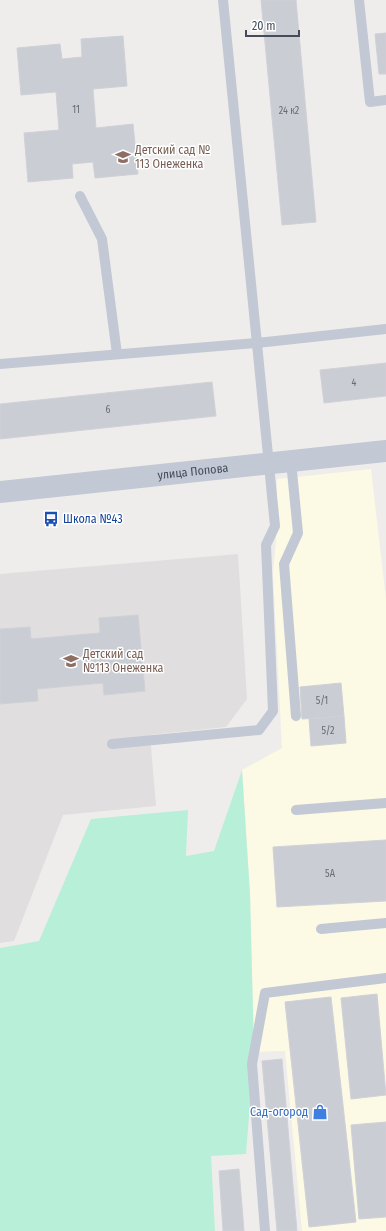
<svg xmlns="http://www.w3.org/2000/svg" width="386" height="1231" viewBox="0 0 386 1231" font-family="'Fira Sans Condensed',sans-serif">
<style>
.commercial{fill:#fcf9e4}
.education{fill:#e0dede}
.green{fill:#b8efd8}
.building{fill:#cbcdd4;stroke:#d0d1d8}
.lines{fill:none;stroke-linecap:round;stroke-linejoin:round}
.service{stroke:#c2c8d4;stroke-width:10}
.tertiary{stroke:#c2c8d4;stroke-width:22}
.labels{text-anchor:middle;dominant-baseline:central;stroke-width:3;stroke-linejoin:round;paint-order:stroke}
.number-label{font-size:10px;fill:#666c78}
.education-label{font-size:12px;fill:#785e54;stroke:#fff;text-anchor:start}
.street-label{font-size:12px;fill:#444c5a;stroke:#fff}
.transit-label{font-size:12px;fill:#164399;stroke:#fff;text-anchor:start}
.shop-label{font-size:12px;fill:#366cbe;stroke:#fff;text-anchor:end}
</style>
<rect width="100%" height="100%" fill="#efedec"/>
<path class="commercial" d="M371,469L386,599V1231H302L285,1051L254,1052L250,894L242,770L282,748L273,574L276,539L277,479Z"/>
<path class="education" d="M238,554L247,699L226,727L150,735L156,806L63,815L14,941L0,943V574Z"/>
<path class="green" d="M242,770L250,894L254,1052L246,1154L211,1156L215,1231H0V948L39,941L91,819L188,810L186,856L214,851Z"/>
<g class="building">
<path d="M261,0H296L316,222L282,225Z"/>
<path d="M386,33V74H379L375,34Z"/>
<path d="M123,36L127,86L93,89L96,128L133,124L138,174L95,178L93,162L72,164L73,178L28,182L24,133L59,130L56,92L21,95L17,48L60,44L62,59L82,57L81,39Z"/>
<path d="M386,363V396L324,403L320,370Z"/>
<path d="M212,382L216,416L0,439V404Z"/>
<path d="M138,615L145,691L104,695L103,683L37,689L38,701L0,704V629L30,627L31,639L100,633L99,618Z"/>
<path d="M341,683L344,716L302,719L300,687Z"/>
<path d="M344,716L346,743L311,746L309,719Z"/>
<path d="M386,840V901L277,907L273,847Z"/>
<path d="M377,994L386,1095L351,1099L341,998Z"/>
<path d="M331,997L356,1222L309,1227L285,1002Z"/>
<path d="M282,1059L297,1231H277L262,1061Z"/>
<path d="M386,1122V1217L359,1219L351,1125Z"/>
<path d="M239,1169L244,1231H223L219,1171Z"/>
</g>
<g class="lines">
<g class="service">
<path d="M359,0L370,102L386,100"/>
<path d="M80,196L102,239L117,354"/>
<path d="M0,364L257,343L386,329"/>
<path d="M291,461L298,533L284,564L296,716"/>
<path d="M112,744L259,730L273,711L266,545L275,526L223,0"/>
<path d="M296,810L386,803"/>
<path d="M321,929L386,923"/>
<path d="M265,1231L252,1064L265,993L386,978"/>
</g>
<path class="tertiary" id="s1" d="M0,492L386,451"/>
</g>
<defs>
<g id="school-bare" transform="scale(1.2)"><path d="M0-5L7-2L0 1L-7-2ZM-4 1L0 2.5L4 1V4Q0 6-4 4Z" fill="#8d6e63" stroke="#fff" stroke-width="2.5" paint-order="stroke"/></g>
<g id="bus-bare" transform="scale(1.2)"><path d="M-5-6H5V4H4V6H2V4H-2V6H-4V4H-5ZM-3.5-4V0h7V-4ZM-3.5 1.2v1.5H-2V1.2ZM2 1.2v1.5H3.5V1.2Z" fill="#1a4fb4" stroke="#fff" stroke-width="2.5" paint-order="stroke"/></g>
<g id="shop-bare" transform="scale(1.2)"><path d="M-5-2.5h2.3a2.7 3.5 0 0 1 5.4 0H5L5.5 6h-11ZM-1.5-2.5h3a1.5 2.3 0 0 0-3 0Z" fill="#3f7fe0" stroke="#fff" stroke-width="2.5" paint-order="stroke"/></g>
</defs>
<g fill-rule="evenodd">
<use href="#school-bare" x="123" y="157"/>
<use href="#bus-bare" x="51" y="519"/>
<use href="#school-bare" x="71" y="661"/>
<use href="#shop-bare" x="320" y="1112"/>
</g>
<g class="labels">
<g class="number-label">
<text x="76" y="110">11</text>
<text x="289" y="111">24 к2</text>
<text x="354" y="383">4</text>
<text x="108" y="410">6</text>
<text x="322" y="701">5/1</text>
<text x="328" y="731">5/2</text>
<text x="330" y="874">5А</text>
</g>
<g class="education-label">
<text x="135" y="150">Детский сад №<tspan x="135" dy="14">113 Онеженка</tspan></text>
<text x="83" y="654">Детский сад<tspan x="83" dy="14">№113 Онеженка</tspan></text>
</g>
<g class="street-label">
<text stroke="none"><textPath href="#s1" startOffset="194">улица Попова</textPath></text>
</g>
<g class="transit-label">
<text x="63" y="519">Школа №43</text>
</g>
<g class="shop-label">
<text x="308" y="1112">Сад-огород</text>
</g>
</g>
<path d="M246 30v6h53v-6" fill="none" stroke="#444c5a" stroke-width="2"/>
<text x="252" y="30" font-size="12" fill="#444c5a" stroke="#ffffff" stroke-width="3" paint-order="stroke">20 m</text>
</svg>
